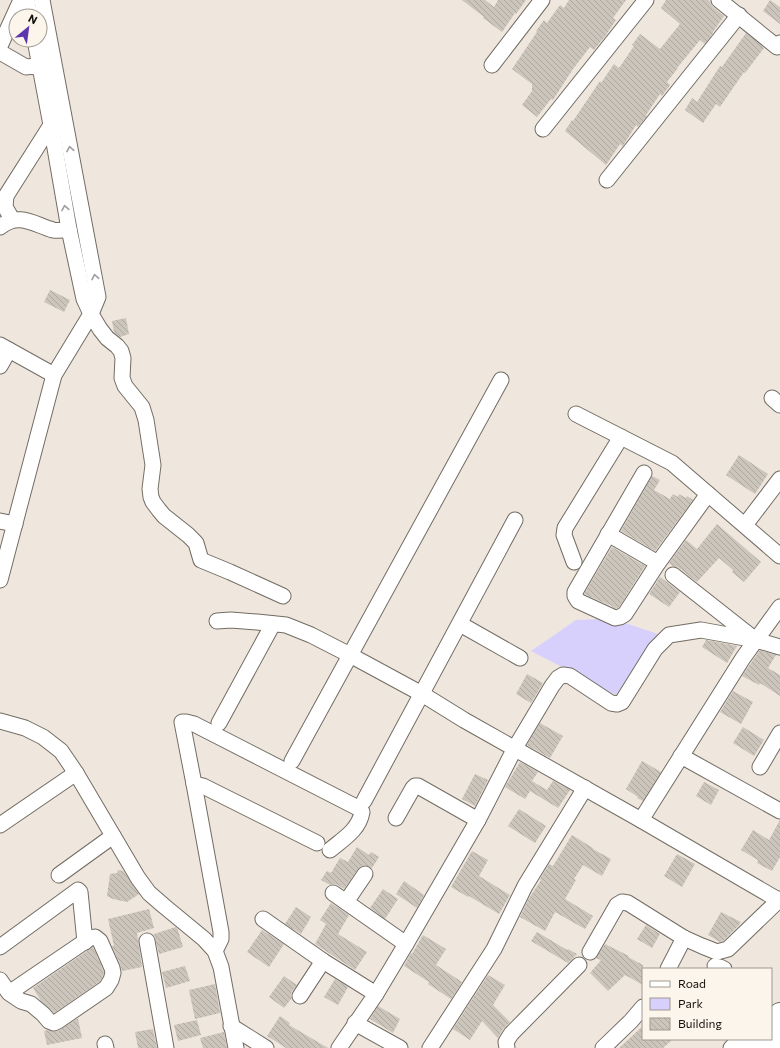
<svg xmlns="http://www.w3.org/2000/svg" width="780" height="1048" viewBox="0 0 780 1048" font-family="Commissioner,sans-serif">
<style>
.green{fill:#d7d0fc}
.building{fill:url(#building-back-hatch)}
.lines{fill:none;stroke-linecap:round;stroke-linejoin:round}
.minor-casing{stroke:#726c63;stroke-width:17}
.highway-casing{stroke:#726c63;stroke-width:24}
.minor{stroke:#fff;stroke-width:15}
.highway{stroke:#fff;stroke-width:22}
.oneway{stroke:#a09f9e}
</style>
<defs>
<pattern id="building-back-hatch" width="6" height="6" patternUnits="userSpaceOnUse"><rect width="6" height="6" fill="#ccc5bc"/><path d="M-1 5l2 2M0 0l6 6M5-1l2 2" fill="none" stroke="#aea8a0"/></pattern>
</defs>
<rect width="100%" height="100%" fill="#efe7de"/>
<path class="green" d="M603,619L622,622L658,634L638,661L616,695L531,651L576,620Z"/>
<g class="building">
<path d="M462,0H485L494,7L498,0H526L516,14L515,13L502,32L483,18L484,17Z"/>
<path d="M569,0H626L613,18L616,20L606,35L594,50L590,47L573,69L553,100L551,99L537,117L522,105L532,91V84L512,69L537,32L536,31L544,20L547,23L560,5L564,8Z"/>
<path d="M666,0H708L710,2L713,7L724,16L713,32V33L705,44L700,40L677,68H678L667,82L670,85L662,96L660,94L646,115L647,116L638,127L636,125L623,146L620,144L606,165L565,131L572,120L573,121L600,81L601,83L614,64L619,68L634,46L632,45L640,34L660,49L680,24L661,8Z"/>
<path d="M770,0L780,7V24L763,11Z"/>
<path d="M746,33L764,48L745,73L744,72L720,107L716,104L703,123L685,110L692,98L697,102L720,66L722,67Z"/>
<path d="M50,290L70,300L64,312L44,302Z"/>
<path d="M126,318L129,334L120,337L114,332L112,321Z"/>
<path d="M739,455L768,474L755,494L726,475Z"/>
<path d="M652,476L660,480L654,490L670,499L673,494L678,497L679,494L686,498L687,496L693,500L655,551L621,531Z"/>
<path d="M717,524L761,562L744,582L732,572L733,570L719,558L697,582L679,568L673,566L669,563L686,540L697,549Z"/>
<path d="M612,547L645,566L619,607L616,609L609,604V605L584,594Z"/>
<path d="M660,577L680,592L669,607L649,594Z"/>
<path d="M706,640L737,646L727,663L702,647Z"/>
<path d="M760,650L776,655L768,668L780,675V696L760,683L759,685L742,676Z"/>
<path d="M527,674L543,683L531,703L516,694Z"/>
<path d="M733,691L753,702L741,724L720,712Z"/>
<path d="M540,723L563,736L550,758L527,745Z"/>
<path d="M743,727L764,740L754,756L733,743Z"/>
<path d="M642,761L661,772L643,801L637,798L638,797L626,789Z"/>
<path d="M520,762L538,772L532,781L547,790L553,781L570,790L558,808L530,791L525,799L505,787Z"/>
<path d="M475,774L488,780L475,806L462,799Z"/>
<path d="M704,782L719,790L711,805L696,796Z"/>
<path d="M519,809L546,826L535,843L508,826Z"/>
<path d="M780,820V857L772,871L757,863L758,860L741,850L753,830L769,840Z"/>
<path d="M572,835L593,848V849L611,859L602,876L583,865L574,879L576,880L565,899L593,916L585,929L555,912L545,931L520,917L528,900L541,880L540,879L549,864L553,866Z"/>
<path d="M357,847L369,855L371,852L379,857L372,868L366,865L361,866L358,869L344,889L338,885L333,884L330,885L321,880L327,871L331,873L340,858L348,862Z"/>
<path d="M472,851L488,860L479,876L510,895L499,914L469,896L468,897L451,887Z"/>
<path d="M677,854L695,864L682,887L664,876Z"/>
<path d="M118,870L123,871L139,894L127,902L113,899L107,896L110,874L117,873Z"/>
<path d="M404,881L424,895L417,908L396,894Z"/>
<path d="M383,889L398,899L385,919L370,908Z"/>
<path d="M331,903L349,915L338,934L367,952L355,970L315,944L326,924L320,920Z"/>
<path d="M296,907L311,917L301,934L285,924Z"/>
<path d="M149,909L154,928L137,933L142,967L122,971L120,964L112,946H114L108,919Z"/>
<path d="M721,912L741,922L738,926L723,941L720,942L708,935Z"/>
<path d="M646,925L660,934L652,948L637,939Z"/>
<path d="M176,927L178,930L183,947L159,954L154,934Z"/>
<path d="M262,930L284,944L269,967L247,952Z"/>
<path d="M537,932L567,950L568,949L577,954L568,963L531,941Z"/>
<path d="M423,935L446,949L436,965L462,982L451,999L428,984L429,982L404,966L411,953L412,954Z"/>
<path d="M605,944L629,956L628,957L643,965V985L625,975L608,991L590,973L601,960L596,958Z"/>
<path d="M93,947L104,972L103,976L99,982L54,1013L41,1001L33,988Z"/>
<path d="M185,966L190,981L166,988L162,972Z"/>
<path d="M488,975L505,985L493,1005L510,1022L503,1029L498,1038L482,1021L470,1040L453,1029Z"/>
<path d="M284,976L297,985L292,991L291,995L292,998L284,1008L269,997Z"/>
<path d="M335,979L348,987L338,1005L324,997Z"/>
<path d="M215,984L220,1013L195,1019L189,990Z"/>
<path d="M378,1006L400,1019L393,1033L370,1019Z"/>
<path d="M280,1016L290,1023L289,1025L328,1048H286L275,1041L267,1036Z"/>
<path d="M77,1019H78L82,1038L47,1045L44,1031L48,1030L54,1032L58,1031Z"/>
<path d="M197,1020L201,1035L178,1041L174,1025Z"/>
<path d="M643,1026V1039H673L663,1048H619Z"/>
<path d="M153,1029L157,1048H138L135,1032Z"/>
<path d="M224,1032L227,1048H203L200,1038Z"/>
</g>
<g class="lines">
<g class="minor-casing">
<g id="minor">
<path d="M27,0L30,16"/>
<path d="M719,0L777,47L780,43"/>
<path d="M35,40L51,125L69,229L84,299L91,314L100,329L107,338L117,346L121,351L123,358L122,378L125,386L142,407L146,420L153,465L150,489L151,497L153,502L159,510L164,516L188,535L196,543L201,560L230,572L283,596"/>
<path d="M0,46L21,0"/>
<path d="M0,52L26,67C34,65 41,68 48,68"/>
<path d="M492,65L542,0"/>
<path d="M543,129L646,0"/>
<path d="M607,180L739,15"/>
<path d="M12,219L5,207L6,196L51,125"/>
<path d="M0,227C19,212 33,224 53,230C58,231 64,230 69,229"/>
<path d="M0,345L54,375"/>
<path d="M0,366L9,350"/>
<path d="M772,398L780,405"/>
<path d="M576,414L672,463L780,556"/>
<path d="M644,473L575,592V596L578,601L615,618L620,617L625,614L658,563L708,494"/>
<path d="M0,521L15,524"/>
<path d="M745,525L780,479"/>
<path d="M608,534L658,563"/>
<path d="M574,562L564,535L565,528L621,437"/>
<path d="M673,575L753,638"/>
<path d="M0,580L54,375L91,314L98,297L42,0"/>
<path d="M217,621L231,620L257,622L286,625L311,635L350,655L422,694L464,720L641,820L780,901"/>
<path d="M460,624L520,658"/>
<path d="M0,721L25,728L43,737L61,751L76,773L138,878L149,893L164,906L204,939L215,951L221,967L236,1048"/>
<path d="M219,723L273,624"/>
<path d="M681,756L780,811"/>
<path d="M292,761L501,380"/>
<path d="M760,767L780,733"/>
<path d="M194,784L203,786L317,843"/>
<path d="M364,801L515,520"/>
<path d="M396,818L413,788L415,786H418L478,820"/>
<path d="M641,820L743,658L780,607"/>
<path d="M0,825L76,773"/>
<path d="M59,875L113,836"/>
<path d="M333,893L406,944"/>
<path d="M346,902L365,874"/>
<path d="M263,919L323,961L376,994"/>
<path d="M147,941L166,1048"/>
<path d="M0,947L78,890L80,892L85,942"/>
<path d="M215,951L221,939V932L194,784L182,722H186L194,724L360,809L362,812C359,830 343,839 330,850"/>
<path d="M590,952L617,905L622,902L628,903L684,938L702,946L717,952L728,949L780,899"/>
<path d="M715,966L720,967L724,969"/>
<path d="M668,969L684,938"/>
<path d="M0,980L9,993L21,1001L31,1004L43,1014L49,1021L54,1023L58,1021L106,988L111,980L113,973L112,968L100,941L95,937L90,938L9,993"/>
<path d="M300,996L323,961"/>
<path d="M355,1023L400,1048"/>
<path d="M231,1026L266,1048"/>
<path d="M105,1044L106,1048"/>
<path d="M339,1048L376,994L406,944L478,820L515,748L552,686L558,678L563,675L570,676L611,703L617,704L622,702L655,649L669,635L701,630L756,640L780,647"/>
<path d="M430,1048L494,949L525,886L585,788"/>
<path d="M507,1048L506,1042L511,1034L579,965"/>
<path d="M603,1048L631,1021L643,1007"/>
<path d="M731,1048L740,1039"/>
</g>
</g>
<g class="highway-casing">
<g id="highway">
<path d="M771,1023L780,1014"/>
<path d="M744,1048L754,1039"/>
<path d="M765,1048L780,1033"/>
</g>
</g>
<use href="#minor" class="minor"/>
<use href="#highway" class="highway"/>
</g>
<defs><path id="oneway-chevron" d="M-2-3.5L2.5 0L-2 3.5" fill="none" stroke-width="1.6" stroke-linecap="round" stroke-linejoin="round"/></defs>
<g class="oneway">
<use href="#oneway-chevron" transform="translate(70 149) rotate(-101)"/>
<use href="#oneway-chevron" transform="translate(65 208) rotate(-100)"/>
<use href="#oneway-chevron" transform="translate(95 277) rotate(-101)"/>
</g>
<rect x="642" y="968" width="130" height="72" fill="#fcf5eb" stroke="#9e9992"/>
<rect x="650" y="981" width="20" height="6" fill="#ffffff" stroke="#9e9992"/>
<text x="678" y="988" font-size="12" fill="#120f0c">Road</text>
<rect x="650" y="998" width="20" height="12" fill="#d7d0fc" stroke="#9e9992"/>
<text x="678" y="1008" font-size="12" fill="#120f0c">Park</text>
<rect x="650" y="1018" width="20" height="12" fill="url(#building-back-hatch)" stroke="#9e9992"/>
<text x="678" y="1028" font-size="12" fill="#120f0c">Building</text>
<g transform="translate(28 28) rotate(29)"><circle r="19" fill="#fcf5eb" stroke="#9e9992"/>
<path d="M0-3L7 15L0 10L-7 15Z" fill="#5c36ae"/>
<text y="-6" font-size="11" font-weight="bold" text-anchor="middle" fill="#120f0c">N</text>
</g>
</svg>
